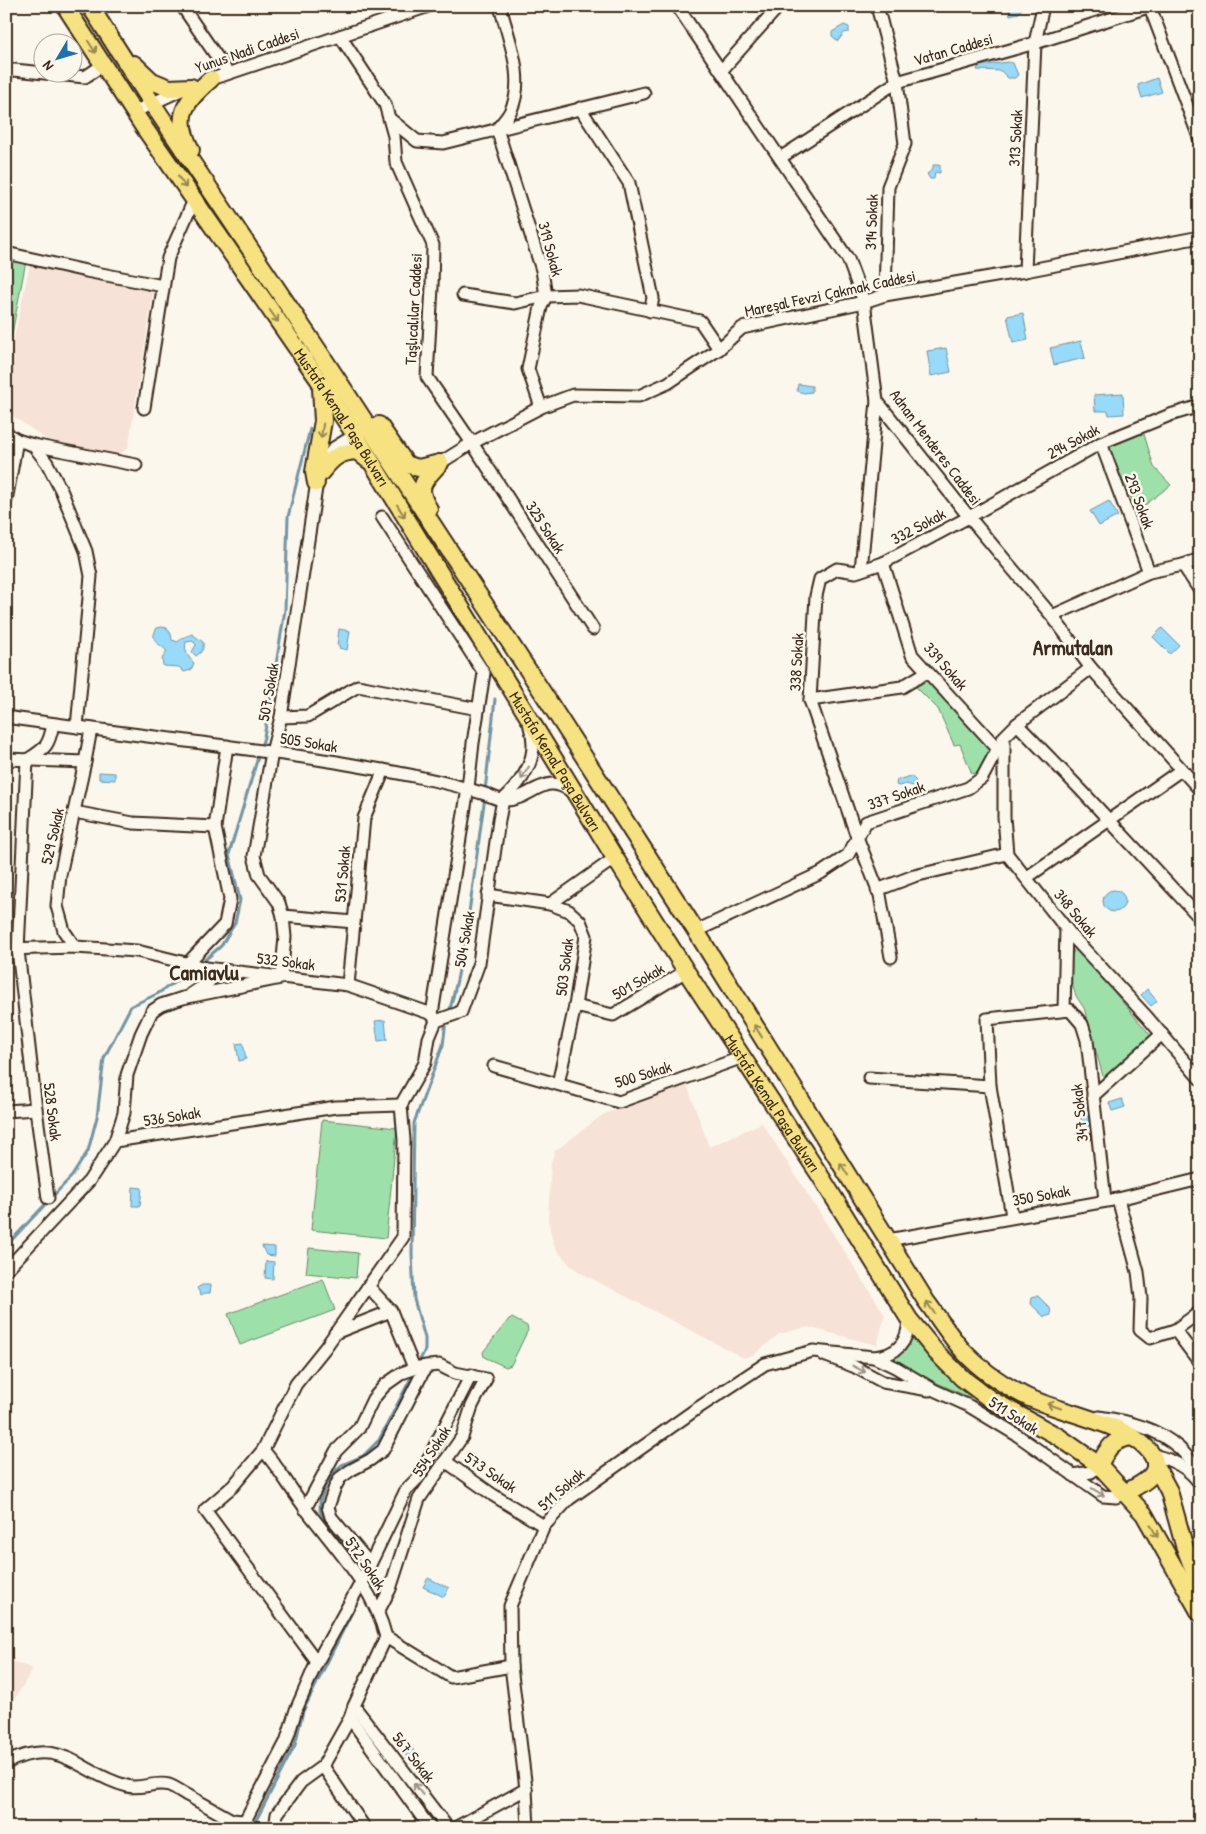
<svg xmlns="http://www.w3.org/2000/svg" width="1206" height="1834" viewBox="0 0 1206 1834" font-family="'Patrick Hand',sans-serif">
<style>
.built{fill:#f6e2d6}
.green{fill:#9ee0aa;stroke:#6c8564}
.water{fill:#97daf9;stroke:#7294a1}
.lines{fill:none;stroke-linecap:round;stroke-linejoin:round}
.stream{stroke:#7294a1;stroke-width:3}
.minor-casing{stroke:#3b2a1e;stroke-width:15}
.highway-casing{stroke:#3b2a1e;stroke-width:20}
.minor{stroke:#fbf7ec;stroke-width:11}
.highway{stroke:#f6e281;stroke-width:16}
.oneway{stroke:#988650}
.oneway2{stroke:#9b9085}
.labels{text-anchor:middle;dominant-baseline:central;stroke-width:5;stroke-linejoin:round;paint-order:stroke}
.street-label{font-size:16px;fill:#3b2a1e;stroke:#fbf7ec}
.district-label{font-size:21px;font-weight:bold;fill:#3b2a1e;stroke:#fbf7ec}
</style>
<rect width="100%" height="100%" fill="#fbf7ec"/>
<filter id="ink" filterUnits="userSpaceOnUse"><feTurbulence type="fractalNoise" baseFrequency=".02" numOctaves="2"/><feDisplacementMap in="SourceGraphic" scale="10" xChannelSelector="R" yChannelSelector="G"/><feConvolveMatrix kernelMatrix="1 2 1 2 8 2 1 2 1" color-interpolation-filters="sRGB"/></filter>
<g filter="url(#ink)">
<g class="built">
<path d="M30,264L154,288L128,448L116,456L46,439L13,416L6,414V357H10Z"/>
<path d="M687,1085L709,1147L762,1123L885,1315L877,1345L807,1327L779,1334L755,1354L744,1358L581,1273L569,1264L556,1249L553,1241L548,1220L551,1162L555,1151L604,1114Z"/>
<path d="M6,1659L33,1669L6,1713Z"/>
</g>
<g class="green">
<path d="M6,257L26,261L11,339L6,338Z"/>
<path d="M1143,431L1154,467L1171,485L1137,511L1106,445Z"/>
<path d="M927,674L990,745L992,758L981,771L972,774L960,744L954,745L938,709L913,684Z"/>
<path d="M1076,947L1152,1037L1104,1080L1084,1008L1076,996L1070,978L1069,959Z"/>
<path d="M322,1120L397,1128L386,1238L311,1230Z"/>
<path d="M309,1248L358,1253L356,1278L306,1273Z"/>
<path d="M323,1279L335,1310L240,1345L228,1314Z"/>
<path d="M512,1318L527,1326L528,1330L511,1365L506,1367L484,1357L483,1352L509,1319Z"/>
<path d="M912,1334C928,1358 949,1379 971,1398L885,1360C899,1353 908,1349 912,1334Z"/>
</g>
<g class="water">
<path d="M1008,6H1023L1019,13L1010,15Z"/>
<path d="M844,25L849,27V32L844,33L838,41L832,36V32Z"/>
<path d="M1008,62L1013,63L1018,75L1015,78H1008L1001,71L977,70L979,66Z"/>
<path d="M1157,78L1162,92L1142,98L1138,85Z"/>
<path d="M933,165H940V173L935,172L934,179H930L927,174L933,169Z"/>
<path d="M1023,313L1028,340L1013,343L1007,316Z"/>
<path d="M1081,341L1085,358L1054,365L1050,348Z"/>
<path d="M946,348L951,372L931,376L927,351Z"/>
<path d="M798,384L812,386V392L804,393L797,391Z"/>
<path d="M1123,393L1124,414L1109,415L1108,411H1095L1094,395Z"/>
<path d="M1109,501L1118,516L1099,526L1090,511Z"/>
<path d="M162,627L167,628L171,634L172,640L178,642L182,638L192,634L203,642C204,649 202,652 196,656L192,652L196,645L195,643L192,641L186,642C184,651 188,657 194,663L191,670L184,672L179,667L164,666L163,665L162,659L166,653V650C158,643 149,640 157,628Z"/>
<path d="M1162,628L1179,645L1170,654L1153,637Z"/>
<path d="M339,629L350,631L347,650L339,648V645H337Z"/>
<path d="M99,772L115,773V780L99,779Z"/>
<path d="M911,776L916,781L913,786L906,784L899,786L896,785L897,780Z"/>
<circle cx="1114" cy="901" r="11"/>
<path d="M1147,989L1157,1001L1151,1006L1141,995Z"/>
<path d="M385,1020L387,1040L378,1041L375,1021Z"/>
<path d="M243,1043L246,1059L239,1061L236,1044Z"/>
<path d="M1122,1099L1125,1107L1112,1111L1109,1103Z"/>
<path d="M1080,1110H1088L1089,1126L1081,1127Z"/>
<path d="M133,1187L142,1188L140,1206H132Z"/>
<path d="M262,1246L275,1247V1256L266,1255Z"/>
<path d="M266,1261L274,1262L273,1279L265,1278Z"/>
<path d="M202,1285H211L210,1293H205L201,1295L197,1288Z"/>
<path d="M1035,1296H1038L1050,1308L1051,1315L1044,1317L1031,1304L1032,1297Z"/>
<path d="M428,1578L449,1588L444,1597L423,1587Z"/>
<path d="M404,1737L416,1754L409,1759L396,1743Z"/>
</g>
<g class="lines">
<g class="stream">
<path d="M485,791L495,699"/>
<path d="M200,964L221,946L235,923L240,900L229,854L264,737L285,610L288,517L310,429"/>
<path d="M449,1013C468,943 474,869 485,797"/>
<path d="M6,1246L72,1176L88,1151L97,1117L104,1058L131,1006L157,994L196,968"/>
<path d="M418,1364L425,1350V1338L414,1299L412,1253L414,1123L443,1045L446,1021"/>
<path d="M362,1570V1567L325,1520L320,1511V1501L326,1484L336,1470L342,1465L363,1456L379,1440L414,1372"/>
<path d="M252,1828L295,1745L303,1711L361,1594"/>
</g>
<g class="minor-casing">
<g id="minor">
<path d="M182,6L228,73"/>
<path d="M500,6C508,38 526,78 511,110C508,117 502,123 497,129L542,270L546,296L541,307L528,369L541,407"/>
<path d="M677,6L848,259L864,302L877,401L969,517L1052,616L1091,668L1200,790"/>
<path d="M877,6L897,82L905,144L888,187L885,295"/>
<path d="M1150,7L1200,140"/>
<path d="M340,36L385,104L394,136L396,162L433,245L432,287L427,377L472,443L593,629"/>
<path d="M721,71L779,6"/>
<path d="M6,73L14,70L85,77L103,65"/>
<path d="M206,81L429,6"/>
<path d="M580,108L629,183L653,298L650,311"/>
<path d="M134,112L181,90"/>
<path d="M390,119L417,141L443,143L644,93"/>
<path d="M780,158L897,82L1035,43L1151,6"/>
<path d="M6,253L86,271L163,286"/>
<path d="M1025,271L1035,43L1043,6"/>
<path d="M463,295L515,303L546,296L578,295L700,321L719,349"/>
<path d="M144,408L168,258L194,200"/>
<path d="M6,433L17,440L33,445L47,463L61,490L86,551L91,576L77,727"/>
<path d="M1101,443L1149,572"/>
<path d="M33,445L136,465"/>
<path d="M324,461L334,448L360,432"/>
<path d="M440,463L472,443L541,407L573,395L639,396L668,383L719,349L742,328L864,302L885,295L1025,271L1200,237"/>
<path d="M6,501L17,440"/>
<path d="M382,517L484,673L473,743L468,788L432,1014"/>
<path d="M883,563L912,655L998,749"/>
<path d="M1183,565L1200,591"/>
<path d="M861,570L877,401"/>
<path d="M1052,616L1149,572L1183,565L1200,559"/>
<path d="M810,700L902,687L927,672"/>
<path d="M6,717C114,733 222,744 330,761C382,770 435,778 485,794C491,796 498,800 504,800C532,801 544,769 573,793"/>
<path d="M281,717L308,716L358,686L478,709"/>
<path d="M1017,724L1081,790L1200,918"/>
<path d="M1004,741V817L1007,854L1072,936L1147,1017L1200,1079"/>
<path d="M6,759L85,762"/>
<path d="M503,800C524,780 540,756 530,727"/>
<path d="M74,812L133,823L215,827"/>
<path d="M1026,878L1181,770"/>
<path d="M877,890L914,876L1007,854"/>
<path d="M488,895L550,904L569,911L580,921L586,936L575,1006L558,1084"/>
<path d="M550,904L615,858"/>
<path d="M283,916L354,922"/>
<path d="M696,931L821,873L848,855L866,822L968,788L982,778L1004,737L1017,724L1091,668"/>
<path d="M75,947L64,931L57,906L60,875L85,762L91,729"/>
<path d="M6,949L75,947L137,951L206,968L348,985L432,1014L435,1019"/>
<path d="M891,957L880,895L857,837L810,700L816,596L820,579L837,569L856,572L883,563L969,517L1101,443L1170,415L1200,406"/>
<path d="M187,964L225,924L230,899L215,827L227,746"/>
<path d="M348,985L364,818L384,770"/>
<path d="M191,994L209,982L212,974L206,968"/>
<path d="M575,1006L613,1015L686,971"/>
<path d="M1064,1010L1066,929"/>
<path d="M436,1021L461,1012L479,963L499,820L503,800"/>
<path d="M494,1066L619,1102L743,1057"/>
<path d="M869,1078L990,1086"/>
<path d="M1093,1096L1162,1034"/>
<path d="M6,1111L36,1109"/>
<path d="M115,1141L124,1113L127,1075L141,1034L152,1011L161,1005L183,998L281,978L285,937L283,916L279,903L259,875L254,856L272,752L281,717L318,475"/>
<path d="M48,1198L36,1109L18,950L27,760C46,748 49,746 53,724"/>
<path d="M1118,1199L1138,1272L1141,1298L1140,1330L1150,1338L1175,1330L1200,1312"/>
<path d="M1012,1216L990,1086L987,1019L1070,1010L1082,1024L1087,1040L1105,1200"/>
<path d="M888,1240L1118,1199L1200,1179"/>
<path d="M6,1270L89,1181L115,1141L336,1107L401,1105"/>
<path d="M368,1286L391,1311L414,1368"/>
<path d="M1175,1330L1200,1363"/>
<path d="M335,1333L391,1311"/>
<path d="M824,1355L853,1366L883,1382L929,1390"/>
<path d="M874,1357L895,1367L934,1390L969,1406L1017,1435L1103,1496L1116,1497L1126,1492"/>
<path d="M1099,1417C1128,1421 1157,1428 1179,1448C1187,1455 1193,1464 1200,1472"/>
<path d="M263,1450C279,1468 291,1490 306,1509C337,1550 373,1586 386,1637L451,1677L511,1666"/>
<path d="M1152,1455C1171,1459 1189,1467 1200,1484"/>
<path d="M445,1461L493,1495L544,1526"/>
<path d="M1073,1475L1091,1472L1099,1465"/>
<path d="M305,1509L336,1451L359,1428L373,1399L385,1385L402,1373L419,1367L439,1365L455,1373L486,1379L472,1406L462,1437L419,1499L390,1589L378,1612"/>
<path d="M370,1564L331,1517L328,1507L335,1487L340,1478L351,1470L370,1460L383,1450L426,1366"/>
<path d="M317,1662L205,1510L233,1486L263,1450L296,1384L325,1348L403,1237L404,1140L401,1105L425,1063L429,1038L436,1021"/>
<path d="M354,1706L448,1828"/>
<path d="M350,1718L430,1828"/>
<path d="M6,1763C62,1734 79,1774 127,1786C140,1790 155,1781 169,1785C175,1787 183,1793 189,1796C203,1804 218,1812 232,1820L243,1821L246,1819"/>
<path d="M323,1766L365,1828"/>
<path d="M244,1828L246,1819L286,1742L296,1710L316,1664L362,1581L406,1490L419,1477L471,1375"/>
<path d="M275,1828L277,1814L301,1782L323,1766L350,1718L354,1706L386,1637"/>
<path d="M455,1828L526,1789"/>
<path d="M528,1828L526,1789L511,1666L510,1606L544,1526L569,1499L695,1410L765,1364L813,1351L874,1357C898,1355 908,1342 909,1319"/>
</g>
</g>
<g class="highway-casing">
<g id="highway">
<path id="s1" d="M65,6L143,126L321,383L355,435L615,858L686,971L821,1177L909,1319L936,1352L962,1378L990,1399L1059,1437L1099,1465L1144,1514L1200,1613"/>
<path d="M90,6L152,103L318,350L541,690L696,931L926,1301C939,1318 950,1337 965,1353C981,1370 1002,1384 1023,1395C1054,1412 1133,1423 1152,1455C1164,1474 1140,1485 1126,1492"/>
<path d="M134,64L152,81L169,88L191,87"/>
<path d="M191,150C173,115 185,102 211,79"/>
<path d="M379,425L406,464L418,468L440,463"/>
<path d="M317,477C330,462 335,452 357,451L368,460"/>
<path d="M316,483L314,472L323,421L321,388"/>
<path d="M429,509C415,486 424,481 440,463"/>
<path d="M1099,1465C1108,1448 1112,1440 1131,1437"/>
<path d="M1155,1465L1169,1491L1184,1545L1200,1587"/>
</g>
</g>
<use href="#minor" class="minor"/>
<use href="#highway" class="highway"/>
</g>
<defs><path id="oneway-shaft" d="M-6 0H5M1.5-3L5.5 0L1.5 3" fill="none" stroke-width="1.6" stroke-linecap="round" stroke-linejoin="round" transform="scale(1.25)"/></defs>
<g class="oneway">
<use href="#oneway-shaft" transform="translate(92 47) rotate(57)"/>
<use href="#oneway-shaft" transform="translate(182 182) rotate(55)"/>
<use href="#oneway-shaft" transform="translate(274 316) rotate(55)"/>
<use href="#oneway-shaft" transform="translate(322 431) rotate(99)"/>
<use href="#oneway-shaft" transform="translate(401 511) rotate(58)"/>
<use href="#oneway-shaft" transform="translate(758 1031) rotate(-122)"/>
<use href="#oneway-shaft" transform="translate(844 1169) rotate(-122)"/>
<use href="#oneway-shaft" transform="translate(930 1307) rotate(-126)"/>
<use href="#oneway-shaft" transform="translate(1054 1406) rotate(-161)"/>
<use href="#oneway-shaft" transform="translate(1154 1531) rotate(60)"/>
</g>
<g class="oneway2">
<use href="#oneway-shaft" transform="translate(525 773) rotate(122)"/>
<use href="#oneway-shaft" transform="translate(859 1369) rotate(27)"/>
<use href="#oneway-shaft" transform="translate(1098 1492) rotate(31)"/>
<use href="#oneway-shaft" transform="translate(418 1789) rotate(-128)"/>
</g>
</g>
<g class="labels">
<g class="street-label">
<text transform="translate(953 49) rotate(-16)">Vatan Caddesi</text>
<text transform="translate(247 50) rotate(-19)">Yunus Nadi Caddesi</text>
<text transform="translate(1015 138) rotate(-87)">313 Sokak</text>
<text transform="translate(871 222) rotate(-88)">314 Sokak</text>
<text transform="translate(551 249) rotate(75)">319 Sokak</text>
<text transform="translate(830 293) rotate(-12)">Mareşal Fevzi Çakmak Caddesi</text>
<text transform="translate(413 309) rotate(-87)">Taşlıcalılar Caddesi</text>
<text stroke="none"><textPath href="#s1" startOffset="496">Mustafa Kemal Paşa Bulvarı</textPath></text>
<text transform="translate(1073 441) rotate(-28)">294 Sokak</text>
<text transform="translate(936 447) rotate(53)">Adnan Menderes Caddesi</text>
<text transform="translate(1140 501) rotate(70)">293 Sokak</text>
<text transform="translate(918 526) rotate(-28)">332 Sokak</text>
<text transform="translate(546 527) rotate(57)">325 Sokak</text>
<text transform="translate(796 662) rotate(-87)">338 Sokak</text>
<text transform="translate(946 666) rotate(49)">339 Sokak</text>
<text transform="translate(268 692) rotate(-80)">507 Sokak</text>
<text transform="translate(309 742) rotate(9)">505 Sokak</text>
<text stroke="none"><textPath href="#s1" startOffset="901">Mustafa Kemal Paşa Bulvarı</textPath></text>
<text transform="translate(896 795) rotate(-19)">337 Sokak</text>
<text transform="translate(52 836) rotate(-77)">529 Sokak</text>
<text transform="translate(342 874) rotate(-85)">531 Sokak</text>
<text transform="translate(1076 913) rotate(50)">348 Sokak</text>
<text transform="translate(464 939) rotate(-80)">504 Sokak</text>
<text transform="translate(286 961) rotate(7)">532 Sokak</text>
<text transform="translate(564 967) rotate(-83)">503 Sokak</text>
<text transform="translate(638 981) rotate(-30)">501 Sokak</text>
<text transform="translate(643 1074) rotate(-17)">500 Sokak</text>
<text stroke="none"><textPath href="#s1" startOffset="1306">Mustafa Kemal Paşa Bulvarı</textPath></text>
<text transform="translate(53 1112) rotate(83)">528 Sokak</text>
<text transform="translate(1079 1113) rotate(-96)">347 Sokak</text>
<text transform="translate(172 1116) rotate(-9)">536 Sokak</text>
<text transform="translate(1041 1195) rotate(-10)">350 Sokak</text>
<text transform="translate(1014 1415) rotate(33)">511 Sokak</text>
<text transform="translate(431 1451) rotate(-57)">554 Sokak</text>
<text transform="translate(491 1472) rotate(34)">573 Sokak</text>
<text transform="translate(561 1489) rotate(-41)">511 Sokak</text>
<text transform="translate(366 1563) rotate(56)">572 Sokak</text>
<text transform="translate(414 1757) rotate(52)">567 Sokak</text>
</g>
<g class="district-label">
<text x="1073" y="647">Armutalan</text>
<text x="204" y="972">Camiavlu</text>
</g>
</g>
<rect width="1206" height="1834" fill="none" stroke="#fbf7ec" stroke-width="25"/>
<rect x="12" y="12" width="1181" height="1809" fill="none" stroke="#3b2a1e" stroke-width="2" filter="url(#ink)"/>
<g transform="translate(58 58) rotate(232)"><circle r="24" fill="#fbf7ec" stroke="#aea59a"/>
<path d="M0-4L9 19L0 12L-9 19Z" fill="#1f6fb2"/>
<text y="-8" font-size="14" font-weight="bold" text-anchor="middle" fill="#3b2a1e">N</text>
</g>
</svg>
